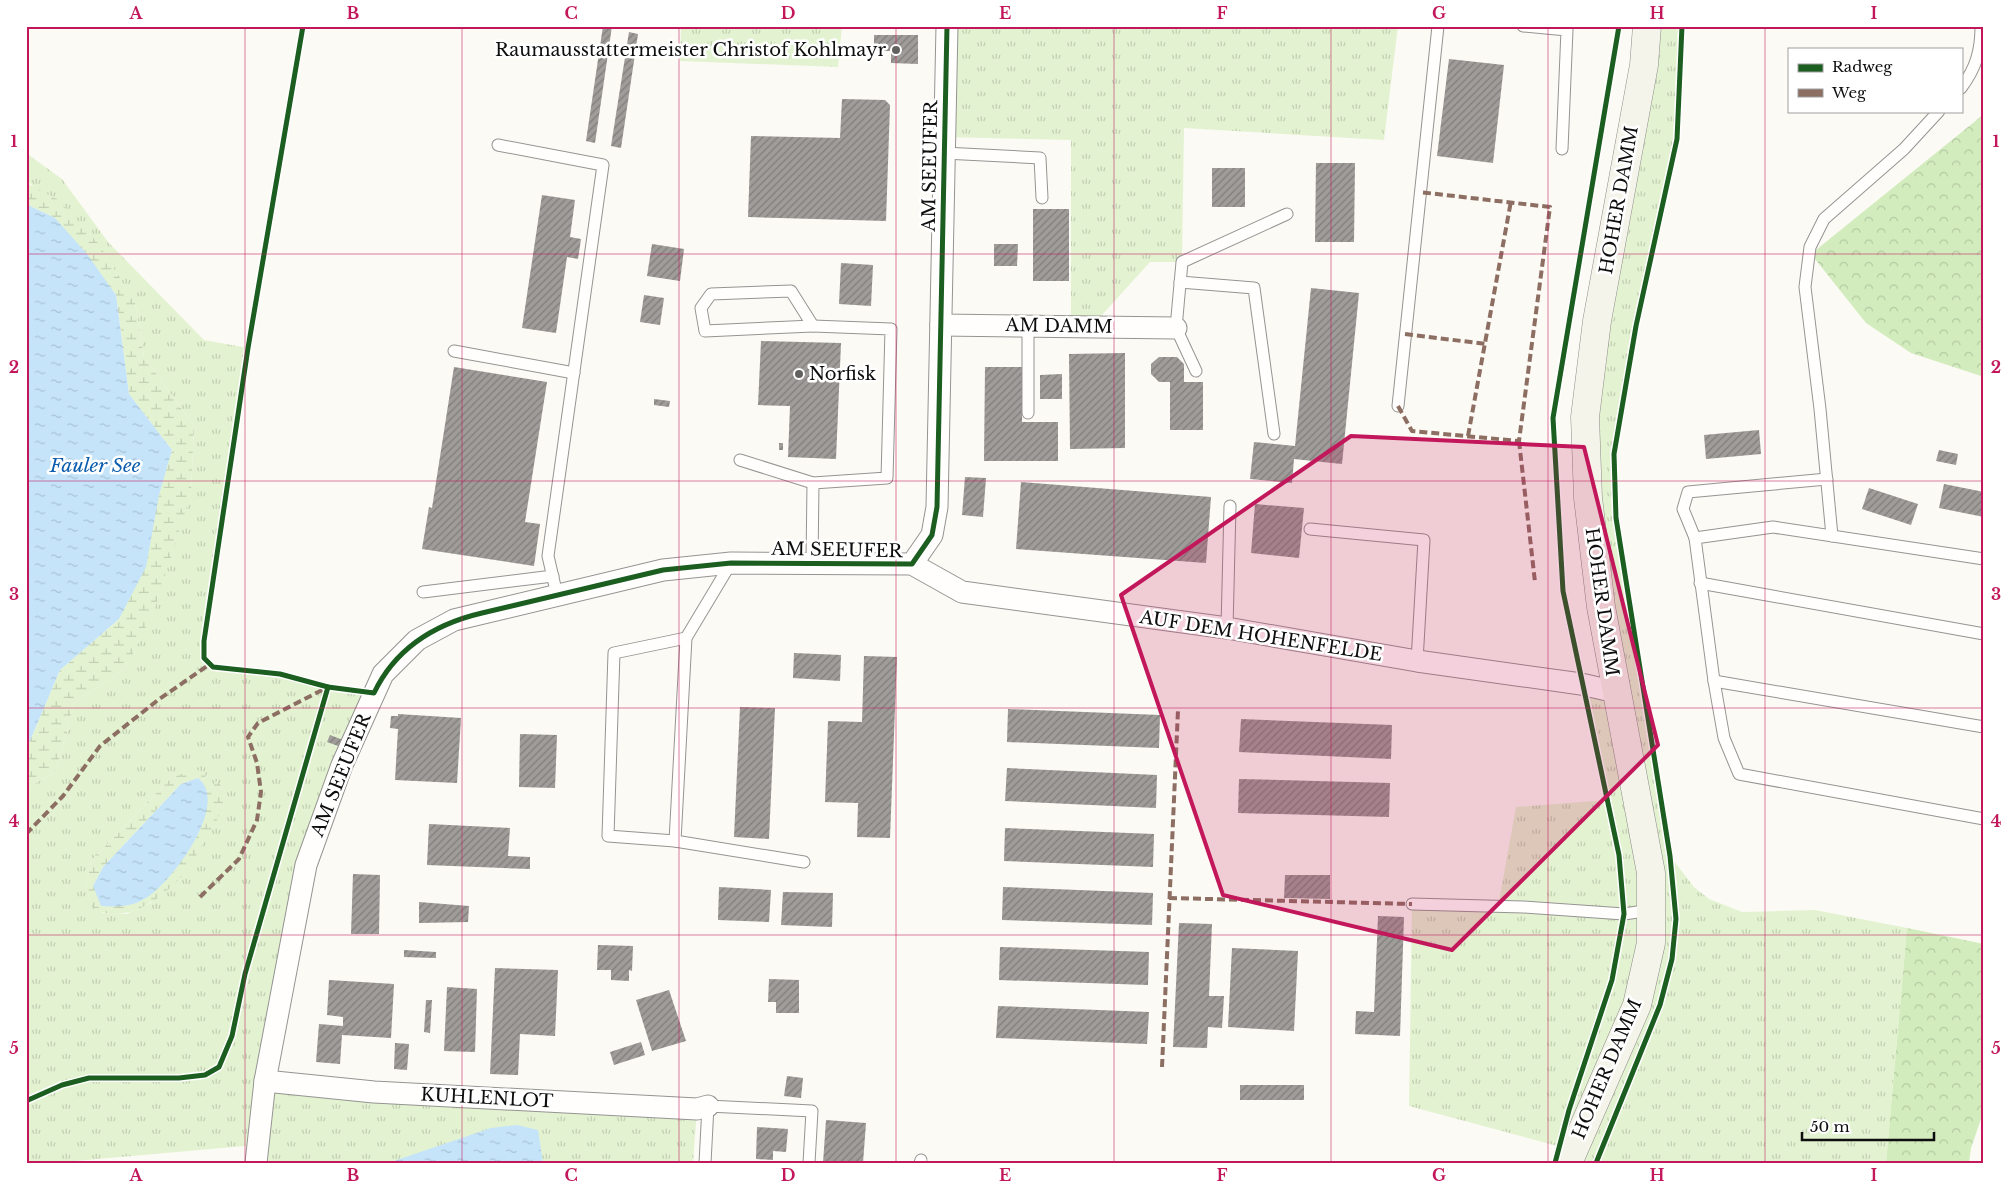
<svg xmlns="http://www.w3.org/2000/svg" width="2010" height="1189" viewBox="0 0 2010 1189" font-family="'Libre Baskerville',serif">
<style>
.grass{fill:url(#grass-tufts);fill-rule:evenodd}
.forest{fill:url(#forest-crowns)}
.wetland{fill:url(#wetland-marsh)}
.water{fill:url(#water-ripples)}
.building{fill:url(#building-hatch)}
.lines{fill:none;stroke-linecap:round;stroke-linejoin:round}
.lane-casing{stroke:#959492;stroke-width:13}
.street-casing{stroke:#959492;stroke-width:23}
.secondary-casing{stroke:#8c8b88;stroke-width:29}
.lane{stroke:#fffefd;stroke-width:11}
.street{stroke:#fffefd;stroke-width:21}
.secondary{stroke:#f5f4ea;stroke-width:28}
.quiet{stroke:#8d6e63;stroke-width:4;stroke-dasharray:8 4;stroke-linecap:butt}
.cycleway-casing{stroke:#fff;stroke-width:8}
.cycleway{stroke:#1b5e20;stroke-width:5}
.marked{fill:#c2185b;fill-opacity:0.2;stroke:#c2185b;stroke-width:4;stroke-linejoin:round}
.grid{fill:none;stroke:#c2185b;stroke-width:1;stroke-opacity:0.55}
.poi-dot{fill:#61615e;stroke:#fff;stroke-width:2}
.labels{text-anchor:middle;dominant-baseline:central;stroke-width:5;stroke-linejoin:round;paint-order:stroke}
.poi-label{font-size:18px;fill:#0e0e0e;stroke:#fff;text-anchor:end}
.street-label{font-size:18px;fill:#0e0e0e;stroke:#fff}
.water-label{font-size:19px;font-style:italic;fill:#0a5cae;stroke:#fff}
.neatline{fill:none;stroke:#c2185b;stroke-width:2}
.grid-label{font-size:16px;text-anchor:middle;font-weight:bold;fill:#c2185b}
</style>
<defs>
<pattern id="grass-tufts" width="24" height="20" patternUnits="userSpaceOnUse" patternTransform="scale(1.25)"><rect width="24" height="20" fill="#e3f3d1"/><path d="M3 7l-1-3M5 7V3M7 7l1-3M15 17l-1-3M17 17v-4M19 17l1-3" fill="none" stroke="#c2cfb2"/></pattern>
<pattern id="forest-crowns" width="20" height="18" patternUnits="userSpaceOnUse" patternTransform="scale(1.25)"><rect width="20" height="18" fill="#d3ecbe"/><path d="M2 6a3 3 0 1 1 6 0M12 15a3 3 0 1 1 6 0" fill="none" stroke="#b4c9a2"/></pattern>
<pattern id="wetland-marsh" width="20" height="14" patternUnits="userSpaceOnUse" patternTransform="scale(1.25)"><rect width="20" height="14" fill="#e3f3d1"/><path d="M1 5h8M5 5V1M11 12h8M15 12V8" fill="none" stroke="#c2cfb2"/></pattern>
<pattern id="water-ripples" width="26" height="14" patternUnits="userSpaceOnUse" patternTransform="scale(1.25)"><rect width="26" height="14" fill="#c5e4fa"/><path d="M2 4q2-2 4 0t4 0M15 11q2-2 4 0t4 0" fill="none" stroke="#a8c2d5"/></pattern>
<pattern id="building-hatch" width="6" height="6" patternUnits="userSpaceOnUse" patternTransform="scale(1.25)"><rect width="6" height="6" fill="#9f9c99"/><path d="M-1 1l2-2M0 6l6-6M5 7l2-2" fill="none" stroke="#807e7b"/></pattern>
</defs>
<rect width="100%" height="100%" fill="#fcfaf4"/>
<g class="grass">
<path d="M681,26H842L838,67L680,61Z"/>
<path d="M947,26H1398L1384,140L1184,128L1182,262H1150L1092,326H1071V140L944,137Z"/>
<path d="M1647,26H1682L1677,139L1636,326L1614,454L1616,518L1670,856L1694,887L1709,899L1742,912L1815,910L1907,928L1886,1163H1568L1572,1150L1409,1106L1412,904L1498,907L1516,807L1607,800L1581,684L1615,692L1588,498Z"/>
<path d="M26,153L62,179L108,242L204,340L248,348L224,498L205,658L213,667L280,674L328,687L374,693L306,865L266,1080L697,1109L693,1163H256L257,1145L53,1163H26V788L56,772L74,703L126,668L191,493L194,426L144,357L135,302L30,183H26ZM209,774L201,781L207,792L218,780L223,790L221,808L151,903L126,914L103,913L85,888L91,861L171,778Z"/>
</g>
<g class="forest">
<path d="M1984,114V377L1911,353L1866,323L1811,254Z"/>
<path d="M1907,928L1984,944V1110L1971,1148L1969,1163H1886Z"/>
</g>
<g class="wetland">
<path d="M26,183L57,199L98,243L135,302L144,357L194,426L191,493L155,608L126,668L74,703L56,772L26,788V750L60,670L119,619L172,450L129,394L116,295L55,218L26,204Z"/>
<path d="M194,769L209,773L201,781L198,778L181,784L103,867L93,886L176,868C193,842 208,825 207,792L218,780C219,783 222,787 223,790C226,809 211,832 201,847C195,857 190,868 182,876C161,899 126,925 95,909L85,888L91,861L171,778Z"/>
</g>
<g class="water">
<path d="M26,204L55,218L87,254L116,295L129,394L172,450L159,495L146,567L119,619L60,670L26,750Z"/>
<path d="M198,778C231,804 171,883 146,898C131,907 118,907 101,906L93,886L103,867L181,784Z"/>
<path d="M517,1125L538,1130L543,1163H388L491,1128Z"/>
</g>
<g class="building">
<path d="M603,26H612L595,143L586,141Z"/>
<path d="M629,32L638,34L621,148L611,146Z"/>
<path d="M874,35H918V64L891,63V51H874Z"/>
<path d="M1449,59L1504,65L1493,163L1437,156Z"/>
<path d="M842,99L885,100L890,105L886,221L748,217L751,136L840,138Z"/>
<path d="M1316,163H1355L1354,242H1315Z"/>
<rect x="1212" y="168" width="33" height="39"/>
<path d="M542,195L575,200L570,237L581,239L578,259L567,257L556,333L522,328Z"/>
<rect x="1033" y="209" width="36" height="72"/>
<path d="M652,244L684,249L680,281L647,276Z"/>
<path d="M994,244H1018L1017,266H994Z"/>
<path d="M841,263L873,265L871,306L839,304Z"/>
<path d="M1311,288L1359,293L1342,464L1294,459L1292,483L1250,479L1254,442L1295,446Z"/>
<path d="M644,295L664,298L660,325L640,322Z"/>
<path d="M761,341L841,343L836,459L788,457L790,406L758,405Z"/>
<path d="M1125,353V448L1070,449L1069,354Z"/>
<path d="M1159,357H1177L1184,364V382H1203V430H1170V382H1159L1151,374V364Z"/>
<path d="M454,367L547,382L525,522L540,524L534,566L422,549L429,507L432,508Z"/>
<path d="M985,367H1023L1022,422H1058V461H984Z"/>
<path d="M1062,374V399H1040V375Z"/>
<path d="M654,399L670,401L669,407L654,405Z"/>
<path d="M1759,430L1761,454L1706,459L1704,435Z"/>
<rect x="779" y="443" width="4" height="7"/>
<path d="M1939,450L1958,454L1956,465L1936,461Z"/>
<path d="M965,477L986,478L983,517L962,515Z"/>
<path d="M1021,482L1211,497L1206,563L1016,549Z"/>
<path d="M1944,484L1984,492V517L1939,508Z"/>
<path d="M1869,488L1918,504L1911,525L1862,509Z"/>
<path d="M1255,504L1304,508L1299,558L1251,553Z"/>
<path d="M794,653L841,655L840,681L793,678Z"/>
<path d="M864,656L897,657L890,838L857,837L858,803L825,802L828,721L862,722Z"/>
<path d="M740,707L775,708L769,839L734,837Z"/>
<path d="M1008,709L1160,715L1159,748L1007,742Z"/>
<path d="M398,714L461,718L457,783L395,780L398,729L390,728L391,716H398Z"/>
<path d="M1241,719L1392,725L1391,759L1239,752Z"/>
<path d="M520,734L557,735L555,788L519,787Z"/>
<path d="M330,735L343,740L341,747L327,742Z"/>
<path d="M1007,768L1157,775L1156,808L1005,801Z"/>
<path d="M1239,779L1390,783L1389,817L1238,813Z"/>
<path d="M429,824L510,828L508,856L530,857V869L427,865Z"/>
<path d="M1005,828L1154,834L1153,867L1004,861Z"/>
<path d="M353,874L380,875L379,934H351Z"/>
<path d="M1285,875H1330V899L1284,898Z"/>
<path d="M719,887L771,890L769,922L718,920Z"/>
<path d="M1003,887L1153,893L1152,925L1002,920Z"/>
<path d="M783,892L833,893L832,927L781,925Z"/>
<path d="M419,902L469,906L468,922L419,923Z"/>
<path d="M1378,916L1404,917L1400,1036L1355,1034L1356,1011L1374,1012Z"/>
<path d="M1179,923L1212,924L1209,996H1224L1222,1028L1208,1027L1207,1048L1173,1047Z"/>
<path d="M598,945L633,946L632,971L629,970V981L611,980V970H597Z"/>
<path d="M1000,947L1149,952L1148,985L999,980Z"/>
<path d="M1232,948L1298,951L1294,1031L1228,1027Z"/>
<path d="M404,950L436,952V958L404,957Z"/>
<path d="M495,968L558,970L555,1036L520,1034L518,1075L490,1074Z"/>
<path d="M769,979L799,980V1013H776V1002H768Z"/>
<path d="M329,980L394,984L391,1038L342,1035L340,1064L316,1062L319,1024L343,1026V1017L327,1015Z"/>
<path d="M447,987L477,989L475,1052L444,1051Z"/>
<path d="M669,990L686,1041L652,1051L636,1000Z"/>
<path d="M426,1000H432L430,1033L424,1032Z"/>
<path d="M998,1006L1149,1012L1147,1044L996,1038Z"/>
<path d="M641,1042L645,1055L614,1065L610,1052Z"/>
<path d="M395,1043L409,1044L407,1070L394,1069Z"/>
<path d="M787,1076L803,1078L801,1098L784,1096Z"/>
<rect x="1240" y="1085" width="64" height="15"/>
<path d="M826,1120L866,1123L863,1163H823Z"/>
<path d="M757,1127L788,1129L786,1152L773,1151V1160L756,1159Z"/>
</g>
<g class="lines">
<g class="lane-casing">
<g id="lane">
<path d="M1523,26L1567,30L1562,149"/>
<path d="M1961,88C1976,68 1981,51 1981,26"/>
<path d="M498,145L603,165L548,556L557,595"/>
<path d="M944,153L1040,158L1042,198"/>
<path d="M1180,282L1254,288L1274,434"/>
<path d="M791,291L813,326L705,331L701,308L711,294Z"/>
<path d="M454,351L574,373"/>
<path d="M1196,371L1176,328L1182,262L1287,214"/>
<path d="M1398,406L1438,26"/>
<path d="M1028,413V326"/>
<path d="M740,460L813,483"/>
<path d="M1310,529L1424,540L1417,661"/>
<path d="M1832,536L1820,409L1805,287L1810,247L1824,219L1904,149L1939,111"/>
<path d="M1695,538L1683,509L1688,492L1827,479"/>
<path d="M1984,559L1773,527L1695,538L1714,681L1724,738L1739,774L1984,819"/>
<path d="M812,562L813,483L887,478L891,329L813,326"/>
<path d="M731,563L686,638L675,841L804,862"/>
<path d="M1700,583L1984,634"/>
<path d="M423,592L553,576"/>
<path d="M1227,628L1230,506"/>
<path d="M1714,681L1984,727"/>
<path d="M675,841L608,836L614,653L686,638"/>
<path d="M1412,904L1523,907L1624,914L1651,910"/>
<path d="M705,1163L708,1106L812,1111L809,1163"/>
<path d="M920,1163L921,1160"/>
</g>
</g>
<g class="street-casing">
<g id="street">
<path d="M941,325L1176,328"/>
<path d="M912,564L932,535L937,507L947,26"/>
<path d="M265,1081L374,1092L697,1109L708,1106"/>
<path d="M256,1163L265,1081L306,865L342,765L383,674L417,640L454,620L663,570L731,563L912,564L962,592L1227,628L1417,661L1581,684L1616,692"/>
</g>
</g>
<g class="secondary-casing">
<path id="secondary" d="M1568,1163L1637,1005L1651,943V873L1601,607L1588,498L1585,417L1597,321L1644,65L1647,26"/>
</g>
<use href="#lane" class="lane"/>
<use href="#street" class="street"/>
<use href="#secondary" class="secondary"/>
<g class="quiet">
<path d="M1405,334L1486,344"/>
<path d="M1398,406L1412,431L1519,441L1550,207L1419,192"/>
<path d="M1468,436L1511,201"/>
<path d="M1519,441L1535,582"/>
<path d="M26,834L63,796L100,746L158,700L210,664"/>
<path d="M200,897L239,859L257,820L261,792L257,763L248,737L258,723L328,687"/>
<path d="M1169,898L1412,904"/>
<path d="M1162,1067L1178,710"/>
</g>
<g class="cycleway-casing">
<g id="cycleway">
<path d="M303,26L248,348L204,641V658L213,667L280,674L328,687L374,693C395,649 435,624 482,613L663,570L731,563L912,564L932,535L937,507L947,26"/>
<path d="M26,1101L62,1085L89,1078H179L205,1075L219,1067L232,1036L245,974L328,687"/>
<path d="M1555,1163L1569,1110L1612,980L1624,914L1619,855L1563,591L1553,418L1619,26"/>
<path d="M1596,1163L1660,1005L1672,959L1676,919L1670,856L1616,518L1614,454L1636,326L1677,139L1682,26"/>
</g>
</g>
<use href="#cycleway" class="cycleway"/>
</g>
<path class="marked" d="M1351,436L1584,447L1658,745L1452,950L1223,895L1121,595Z"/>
<path class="grid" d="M245,26V1163M462,26V1163M679,26V1163M896,26V1163M1114,26V1163M1331,26V1163M1548,26V1163M1765,26V1163M26,254H1984M26,481H1984M26,708H1984M26,935H1984"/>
<g class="poi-dot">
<circle cx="896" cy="50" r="5"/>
<circle cx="799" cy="374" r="5"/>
</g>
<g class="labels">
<g class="poi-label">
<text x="886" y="50">Raumausstattermeister Christof Kohlmayr</text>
<text x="809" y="374" text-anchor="start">Norfisk</text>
</g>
<g class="street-label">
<text transform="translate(930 166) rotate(-89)">AM SEEUFER</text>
<text transform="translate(1619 200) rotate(-80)">HOHER DAMM</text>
<text transform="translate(1059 326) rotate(1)">AM DAMM</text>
<text transform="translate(837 550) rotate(1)">AM SEEUFER</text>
<text transform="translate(1602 602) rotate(82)">HOHER DAMM</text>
<text transform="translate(1261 636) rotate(9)">AUF DEM HOHENFELDE</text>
<text transform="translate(341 775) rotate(-68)">AM SEEUFER</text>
<text transform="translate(1607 1069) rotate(-67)">HOHER DAMM</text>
<text transform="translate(487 1098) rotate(3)">KUHLENLOT</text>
</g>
<g class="water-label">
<text x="95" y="465">Fauler See</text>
</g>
</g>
<rect width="2010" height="1189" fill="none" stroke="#ffffff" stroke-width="55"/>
<rect x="1788" y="48" width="175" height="65" fill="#ffffff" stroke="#9f9f9f"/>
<rect x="1798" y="64" width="25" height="8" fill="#1b5e20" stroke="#9f9f9f"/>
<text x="1832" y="72" font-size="15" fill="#0e0e0e">Radweg</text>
<rect x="1798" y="89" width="25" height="8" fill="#8d6e63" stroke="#9f9f9f"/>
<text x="1832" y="98" font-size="15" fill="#0e0e0e">Weg</text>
<path d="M1802 1132v8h132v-8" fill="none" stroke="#0e0e0e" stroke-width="2.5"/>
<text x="1810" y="1132" font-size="15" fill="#0e0e0e" stroke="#ffffff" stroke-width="4" paint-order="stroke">50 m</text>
<rect x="28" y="28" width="1954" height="1134" class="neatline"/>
<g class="grid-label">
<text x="136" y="19">A</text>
<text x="353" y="19">B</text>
<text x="571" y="19">C</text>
<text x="788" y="19">D</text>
<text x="1005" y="19">E</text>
<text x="1222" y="19">F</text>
<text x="1439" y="19">G</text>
<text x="1657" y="19">H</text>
<text x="1874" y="19">I</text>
<text x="14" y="147">1</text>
<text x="1996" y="147">1</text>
<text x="14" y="373">2</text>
<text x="1996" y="373">2</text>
<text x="14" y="600">3</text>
<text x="1996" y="600">3</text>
<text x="14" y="827">4</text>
<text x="1996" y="827">4</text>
<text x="14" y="1054">5</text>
<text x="1996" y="1054">5</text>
<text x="136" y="1181">A</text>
<text x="353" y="1181">B</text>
<text x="571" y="1181">C</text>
<text x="788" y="1181">D</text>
<text x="1005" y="1181">E</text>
<text x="1222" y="1181">F</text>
<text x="1439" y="1181">G</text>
<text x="1657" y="1181">H</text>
<text x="1874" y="1181">I</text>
</g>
</svg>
